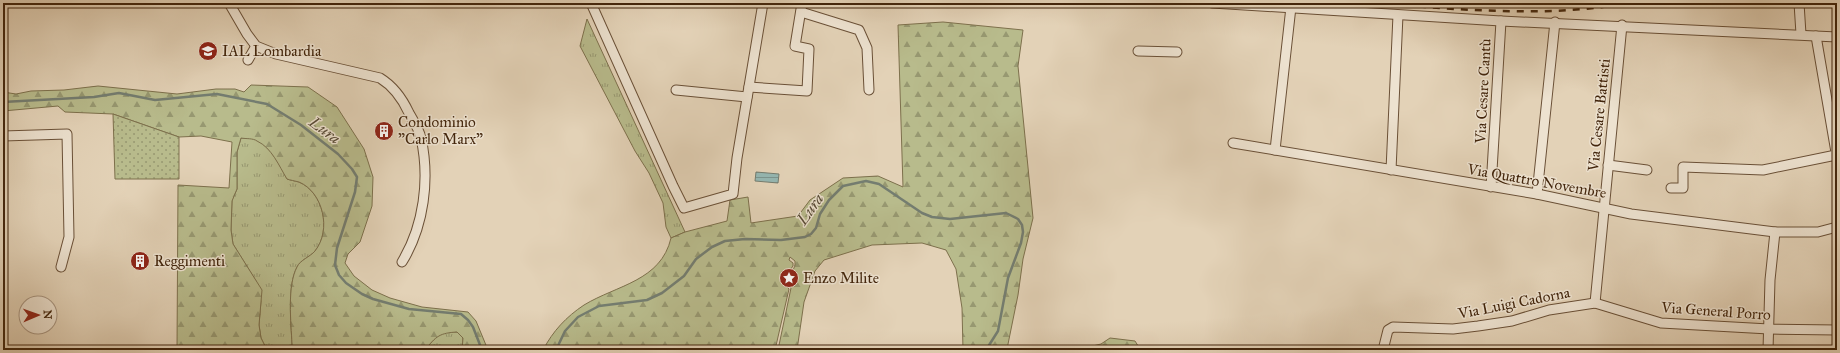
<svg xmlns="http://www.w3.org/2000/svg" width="1840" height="353" viewBox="0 0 1840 353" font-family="'IM FELL Great Primer',serif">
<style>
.grass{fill:url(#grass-tufts);stroke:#7d704c}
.forest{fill:url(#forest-firs);stroke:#7d704c}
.garden{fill:url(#garden-dots);stroke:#7d704c}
.water{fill:url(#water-rules);stroke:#747d70}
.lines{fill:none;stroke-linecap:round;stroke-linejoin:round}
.stream{stroke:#747d70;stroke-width:2.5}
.minor-casing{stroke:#6a5037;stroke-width:11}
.minor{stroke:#ede2d0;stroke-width:9}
.rail{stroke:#42250c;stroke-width:2.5;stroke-dasharray:7 7;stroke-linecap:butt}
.labels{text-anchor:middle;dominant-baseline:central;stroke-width:3;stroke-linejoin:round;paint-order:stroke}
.poi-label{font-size:15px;fill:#42250c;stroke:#ede2d0;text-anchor:start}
.street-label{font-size:15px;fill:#42250c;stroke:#ede2d0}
.water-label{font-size:16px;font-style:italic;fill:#574a36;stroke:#ede2d0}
</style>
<defs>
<pattern id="grass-tufts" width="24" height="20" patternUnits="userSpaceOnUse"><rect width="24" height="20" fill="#b8bb8c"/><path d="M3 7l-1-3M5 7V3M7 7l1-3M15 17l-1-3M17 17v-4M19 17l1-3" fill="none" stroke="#979871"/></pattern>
<pattern id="forest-firs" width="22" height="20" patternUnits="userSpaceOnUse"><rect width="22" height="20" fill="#b8bb8c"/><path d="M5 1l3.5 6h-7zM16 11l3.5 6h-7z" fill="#979871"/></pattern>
<pattern id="garden-dots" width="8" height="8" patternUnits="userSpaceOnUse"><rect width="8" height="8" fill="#b8bb8c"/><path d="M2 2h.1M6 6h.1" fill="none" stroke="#979871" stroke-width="1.8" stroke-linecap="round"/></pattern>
<pattern id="water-rules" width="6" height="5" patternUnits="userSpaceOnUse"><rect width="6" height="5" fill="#95b7b2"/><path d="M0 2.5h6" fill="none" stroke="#7b958f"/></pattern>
</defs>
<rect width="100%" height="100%" fill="#e3d2b7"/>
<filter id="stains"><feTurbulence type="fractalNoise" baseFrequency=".005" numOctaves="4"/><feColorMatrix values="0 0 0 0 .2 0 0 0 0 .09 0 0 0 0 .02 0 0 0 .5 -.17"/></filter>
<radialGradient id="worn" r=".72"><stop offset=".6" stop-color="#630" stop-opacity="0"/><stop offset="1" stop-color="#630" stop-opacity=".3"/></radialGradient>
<g class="grass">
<path d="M587,19L685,232L671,238L666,227L663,203L649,173L635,151L580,46Z"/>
<path d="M241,138C246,138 253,138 257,140C272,148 280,166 287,179C290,180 295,181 299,182C323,192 332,230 315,251C310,257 300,260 297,267C287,286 291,322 292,344L290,350H267L261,338L259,325L261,301L256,281L233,244L231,230L232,200L237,189V152Z"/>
<path d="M445,332H458L463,338L462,350H425L435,338Z"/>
</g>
<g class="forest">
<path d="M943,22L1023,30L1018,66L1033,218L1023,259L1018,295L1007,349L1011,350H963L962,308L956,269L946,250L922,243L872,245L824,260L815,271L804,302L797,350H778L791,288L787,284L785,278C790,272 796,270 795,261L790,257L789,260L793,263V266L784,278L785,285L789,289L775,350H543C553,331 566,317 584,305C617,285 661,281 671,238L685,232L727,221L730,200L748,197L751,223L798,216L810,200L843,178L878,176L903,187L898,25Z"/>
<path d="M251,85L308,87L337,107L364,149L373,177L372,206L360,242L348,254L345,263L354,276L372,290L390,298L422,307L468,312L476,321L488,350H462L463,338L457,332C440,333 436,336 425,350H290L292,344C291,322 287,286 297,267C300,260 310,257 315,251C332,230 323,192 299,182C295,181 290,180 287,179C279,166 272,148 257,141C253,138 246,139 241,138L237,152V189L232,201L231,230L233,244L262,290L259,325L261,338L267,350H177L178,185L229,188L232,142L201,136L179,137L113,114L65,112L58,106L3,111V92L16,94L31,91L64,90L98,86L177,94L216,89H235L244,92Z"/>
<path d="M1110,338L1135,341L1140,349L1143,350H1076L1101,344Z"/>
</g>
<path class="garden" d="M113,114L179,137V179H115Z"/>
<path class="water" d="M756,172L779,174L778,183L755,181Z"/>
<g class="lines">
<g class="stream">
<path d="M3,102L94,97L119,93L155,100L217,94L267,104L301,125L338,154L352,169L357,177L355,192L337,248L335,265L339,275L346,283L362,294L373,299L409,309L461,314L468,320L473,327L482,350"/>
<path d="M556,350L565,331L578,317L599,306L647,300L662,293L684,276L696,259L712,247L725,241L745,239L781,240L805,237L811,234L816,228L820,214L829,200L843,186L866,181L879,184L922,213L932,217L950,219L1006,213L1018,219L1022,225L1023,232L1021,243L1008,278L998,331L986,350"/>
<path d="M1100,350C1105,345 1114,346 1119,350"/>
</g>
<g class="minor-casing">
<g id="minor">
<path d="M229,3L247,34L256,46L276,54L380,78C393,86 403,100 409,113C413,120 419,129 421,138C430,179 424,226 402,262"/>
<path d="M591,3L673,186L684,208L733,194L737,158L763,3"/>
<path d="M1212,3L1501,21L1837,37"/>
<path d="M1799,3L1801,34"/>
<path d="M801,12L859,30L867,48L869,90"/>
<path d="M1816,36L1837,158"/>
<path d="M1138,51L1177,52"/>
<path d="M248,60L256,46"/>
<path d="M749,87L807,91L809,49L795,46L802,3"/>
<path d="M676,90L747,97"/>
<path d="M3,136L67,134L69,237L61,267"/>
<path d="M1233,143L1537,194L1631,214L1775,232H1818L1837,227"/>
<path d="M1275,150L1291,7"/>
<path d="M1608,165L1647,170"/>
<path d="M1391,170L1398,15"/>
<path d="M1491,187L1501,21"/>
<path d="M1671,188H1683V167L1763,170L1836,155"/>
<path d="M1537,194L1555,22"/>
<path d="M1595,303L1622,25"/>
<path d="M1383,350L1388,330L1393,327L1453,329L1478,326L1512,321L1549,310L1595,303L1661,323L1769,329L1837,330"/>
<path d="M1768,350L1770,280L1775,232"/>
</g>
</g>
<use href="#minor" class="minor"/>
<path class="rail" d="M1363,3C1452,8 1541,19 1629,3"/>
</g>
<defs>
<g id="school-disc" transform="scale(1)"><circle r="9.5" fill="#8f2418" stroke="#ede2d0"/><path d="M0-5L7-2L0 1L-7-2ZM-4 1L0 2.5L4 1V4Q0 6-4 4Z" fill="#fff"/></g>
<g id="building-disc" transform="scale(1)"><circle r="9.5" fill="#8f2418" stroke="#ede2d0"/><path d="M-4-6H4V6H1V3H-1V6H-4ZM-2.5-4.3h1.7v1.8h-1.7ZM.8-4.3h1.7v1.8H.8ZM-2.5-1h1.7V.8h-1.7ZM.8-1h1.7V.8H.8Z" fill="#fff"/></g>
<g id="sight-disc" transform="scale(1)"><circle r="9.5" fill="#8f2418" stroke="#ede2d0"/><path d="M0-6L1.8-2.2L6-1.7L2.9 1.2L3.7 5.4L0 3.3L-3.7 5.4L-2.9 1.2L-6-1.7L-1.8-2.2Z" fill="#fff"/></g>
</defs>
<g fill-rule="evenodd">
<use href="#school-disc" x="208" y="51"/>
<use href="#building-disc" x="384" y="131"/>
<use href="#building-disc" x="140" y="261"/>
<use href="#sight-disc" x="789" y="278"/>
</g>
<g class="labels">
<g class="poi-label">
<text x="222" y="51">IAL Lombardia</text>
<text x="398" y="122">Condominio<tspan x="398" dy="17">"Carlo Marx"</tspan></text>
<text x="154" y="261">Reggimenti</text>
<text x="803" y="278">Enzo Milite</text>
</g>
<g class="street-label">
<text transform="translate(1483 91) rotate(-87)">Via Cesare Cantù</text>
<text transform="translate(1599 115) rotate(-84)">Via Cesare Battisti</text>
<text transform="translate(1537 181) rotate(10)">Via Quattro Novembre</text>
<text transform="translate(1514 303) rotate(-11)">Via Luigi Cadorna</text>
<text transform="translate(1716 311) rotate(4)">Via General Porro</text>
</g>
<g class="water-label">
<text transform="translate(325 130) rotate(36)">Lura</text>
<text transform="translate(810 209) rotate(-55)">Lura</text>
</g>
</g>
<rect width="1840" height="353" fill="none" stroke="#e3d2b7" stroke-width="16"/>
<rect x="4" y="4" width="1832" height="345" fill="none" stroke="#42250c" stroke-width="2"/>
<rect x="8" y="8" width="1824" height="337" fill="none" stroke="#42250c"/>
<g transform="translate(38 315) rotate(88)"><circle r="19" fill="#ede2d0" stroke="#a99682"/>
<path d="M0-3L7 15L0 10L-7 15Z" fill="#8f2418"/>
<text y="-6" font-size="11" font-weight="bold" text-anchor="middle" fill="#42250c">N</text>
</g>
<rect width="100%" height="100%" filter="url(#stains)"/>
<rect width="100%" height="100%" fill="url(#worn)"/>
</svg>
